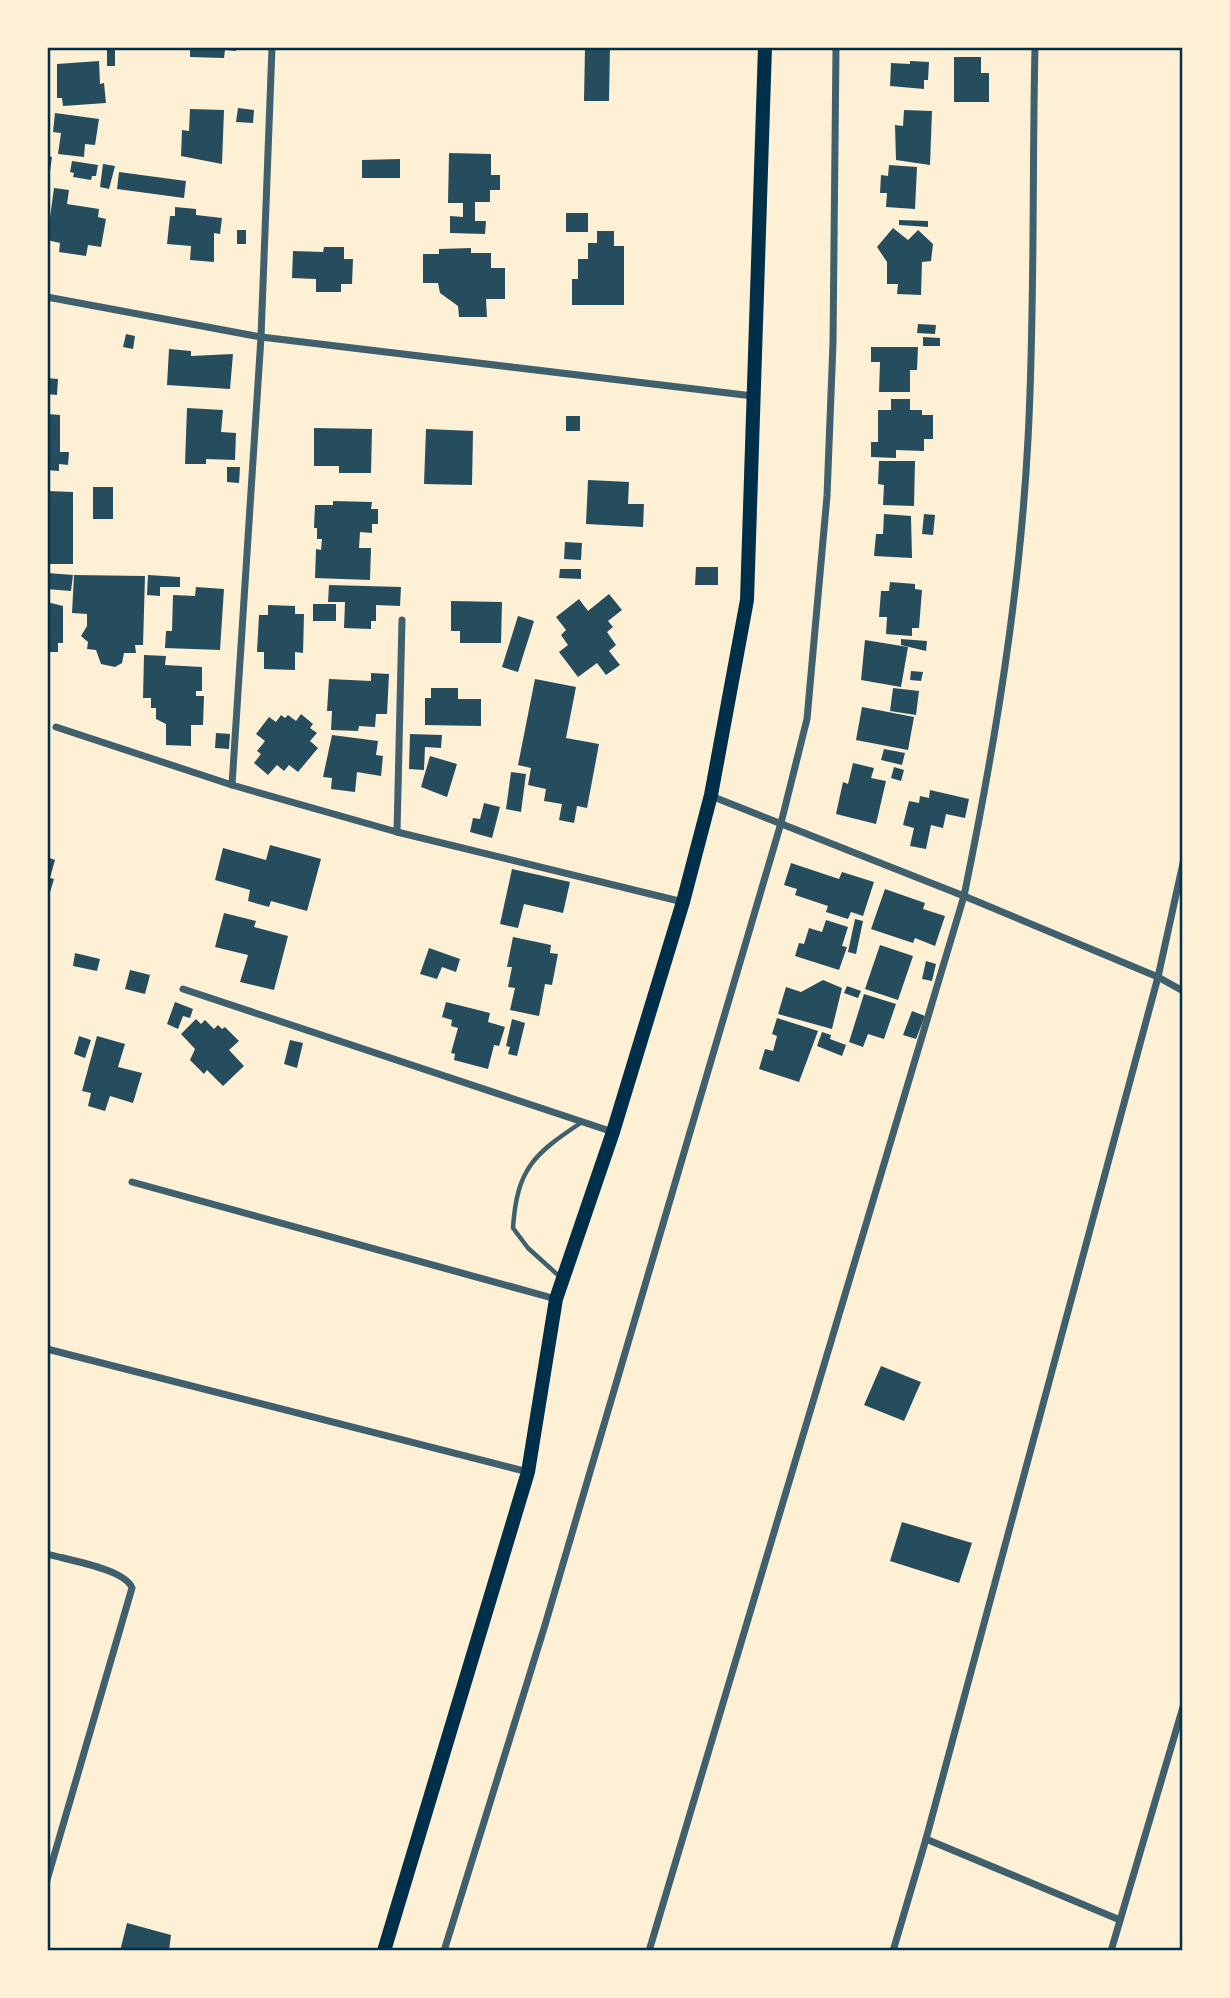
<svg xmlns="http://www.w3.org/2000/svg" width="1230" height="1998" viewBox="0 0 1230 1998" font-family="'IBM Plex Sans',sans-serif">
<style>
.building{fill:#264d5e}
.lines{fill:none;stroke-linecap:round;stroke-linejoin:round}
.service{stroke:#3f606c;stroke-width:4.5}
.minor{stroke:#3f606c;stroke-width:7}
.trunk{stroke:#003049;stroke-width:14}
.neatline{fill:none;stroke:#003049;stroke-width:2.5}
</style>
<rect width="100%" height="100%" fill="#fdf0d5"/>
<g class="building">
<rect x="107" y="47" width="8" height="19"/>
<path d="M190,47H237L236,51L225,50L224,58L190,57Z"/>
<path d="M585,47H610L609,101H584Z"/>
<path d="M954,57H981V73H989V102H954Z"/>
<path d="M99,61L100,84L104,83L106,103L63,106L62,98H57V64Z"/>
<path d="M910,61L929,62L928,80H924V89L890,86L891,63L910,64Z"/>
<path d="M238,108L254,110L253,123L236,122Z"/>
<path d="M190,109L224,110L222,164L181,156L182,130L189,131Z"/>
<path d="M904,110L932,111L930,165L896,160L895,125L903,126Z"/>
<path d="M55,113L99,119L95,145L85,144L84,157L58,154L61,133L53,132Z"/>
<path d="M449,153L491,154V175H500V190H490V202H475V221H486L485,234L450,233V216L463,217V203H448Z"/>
<path d="M47,156L52,157L49,178H47Z"/>
<path d="M400,159V178H362V160Z"/>
<path d="M72,161L98,165L96,176H92L91,180L73,177L74,173L70,172Z"/>
<path d="M103,164L115,166L109,189L100,187Z"/>
<path d="M889,165L917,167L915,209L886,207L887,193H880L881,175L888,176Z"/>
<path d="M119,172L186,181L184,198L117,189Z"/>
<path d="M54,188L69,190L67,204L99,209L98,217L106,219L101,247L88,245L86,256L59,252L60,243L47,240Z"/>
<path d="M175,207L196,209V215L222,218L220,234L214,233V262L190,260L191,246L167,244L170,216H175Z"/>
<rect x="566" y="213" width="22" height="19"/>
<path d="M899,220L928,221V227L899,225Z"/>
<path d="M893,228L908,240L918,230L933,244L931,261L922,262L921,295L897,294L898,284H887V262L877,247Z"/>
<rect x="237" y="230" width="9" height="14"/>
<path d="M597,231H614V246H624V305H572V279H578V259H588V243H597Z"/>
<path d="M324,247H344V259H353L352,284H341V292H316V279L292,278L293,251L323,252Z"/>
<path d="M471,248V253H491V268H505V299H486L487,317H459L458,306L440,293L438,283H423V254H439V249Z"/>
<path d="M918,324L936,325L935,334L917,333Z"/>
<path d="M126,334L135,336L133,349L123,347Z"/>
<path d="M923,337L940,338V346H923Z"/>
<path d="M871,347H918L917,370H910V392H879L880,362H871Z"/>
<path d="M169,349L191,351V356L233,354L230,389L167,385Z"/>
<path d="M47,378L58,379L57,395L47,394Z"/>
<path d="M891,399H910V410H922V415H933V439H924V451L896,450V458L871,457V442H878V410H891Z"/>
<path d="M187,408L223,410L221,432L236,433L235,460L206,459V464H185Z"/>
<path d="M47,414L60,415V452H69L68,465L59,464V471L47,470Z"/>
<rect x="566" y="416" width="14" height="15"/>
<path d="M314,428L372,429L371,473H339V466H314Z"/>
<path d="M426,429L473,431L472,485L424,484Z"/>
<path d="M879,461H915L914,506L883,505L884,485L878,484Z"/>
<path d="M227,467H240L239,483L227,482Z"/>
<path d="M588,480L629,482L628,504H644L643,527L586,524Z"/>
<rect x="93" y="487" width="20" height="32"/>
<path d="M47,491L73,492V564H47Z"/>
<path d="M333,501L372,502L371,509H378V524H372V533L360,532L359,548H371L370,580L315,578L316,549L321,550L322,539H317V528H314L315,505H333Z"/>
<path d="M884,514L911,516L912,558L874,556L876,534H883Z"/>
<path d="M924,514L935,515L933,535L922,534Z"/>
<path d="M565,542L582,543L581,560L564,559Z"/>
<path d="M696,567H718V585H695Z"/>
<path d="M560,569H581V579L559,578Z"/>
<path d="M48,573L73,575L71,591L47,589Z"/>
<path d="M74,575L145,576L143,645H135L136,653H124L122,663L115,667L101,664L96,650L87,649L88,642L81,636L87,626V614L72,613Z"/>
<path d="M148,575L180,577V587H160V596L147,595Z"/>
<path d="M890,582L915,584V589L922,590L919,628H912V636L886,634L887,617H879L881,591H889Z"/>
<path d="M329,585L401,587L400,606L376,605V621H371V629L344,628L345,602H328Z"/>
<path d="M196,587L224,589L220,650L165,648L166,631H172L173,595L195,596Z"/>
<path d="M609,594L622,610L608,621L613,627L607,632L616,645L609,651L620,665L606,675L597,663L578,677L559,652L568,645L561,635L566,630L556,617L579,599L588,611Z"/>
<path d="M451,601L502,602L501,643H460V631H451Z"/>
<path d="M47,602L63,606V643H58V652H47Z"/>
<rect x="313" y="604" width="23" height="17"/>
<path d="M268,605L295,606V614H304L303,653L295,652V670L264,669V652H257L259,615H268Z"/>
<path d="M518,616L534,621L518,672L502,667Z"/>
<path d="M901,639L927,641L926,651L901,645Z"/>
<path d="M865,640L908,647L901,687L861,680Z"/>
<path d="M144,655L166,656L165,665L202,667V691H196V696H204L203,725H191V746L166,745V724L156,719V708H151V698H143Z"/>
<path d="M911,671L923,672L921,681L910,680Z"/>
<path d="M371,673L389,674L387,714H376L375,727L359,726L358,731L331,730L332,711H327L329,679L371,681Z"/>
<path d="M535,679L576,687L566,738L599,744L587,808L577,806L574,823L559,820L562,804L544,801L546,789L528,785L531,768L518,765Z"/>
<path d="M431,688H458V699H481V726L425,725V698H431Z"/>
<path d="M893,688L919,691L916,715L890,711Z"/>
<path d="M862,707L914,717L908,750L856,740Z"/>
<path d="M301,714L313,724L310,728L317,733L310,741L318,748L298,772L289,765L284,771L277,765L268,775L254,763L261,754L257,751L265,741L256,734L269,717L276,722L281,715L285,718L288,715L296,721Z"/>
<path d="M216,733L230,734L229,749L215,748Z"/>
<path d="M410,734L442,735L441,748L425,747L424,770L409,769Z"/>
<path d="M332,735L378,741L376,755L383,756L381,776L357,772L355,792L331,789L332,778L323,777Z"/>
<path d="M884,749L905,753L902,765L881,760Z"/>
<path d="M430,756L457,764L447,797L421,787Z"/>
<path d="M853,763L874,768L871,778L886,781L876,824L836,814L843,782L848,784Z"/>
<path d="M894,767L904,770L901,781L891,778Z"/>
<path d="M511,772L526,774L521,812L506,809Z"/>
<path d="M930,790L969,799L965,818L946,814L943,828L931,825L926,849L910,846L914,828L903,825L909,801L919,803L920,796L929,798Z"/>
<path d="M484,803L500,807L492,838L470,832L473,818L480,819Z"/>
<path d="M270,845L321,859L307,911L271,901L269,907L248,901L250,890L215,880L223,848L266,860Z"/>
<path d="M47,857L55,860L50,878L54,879L48,899Z"/>
<path d="M791,863L839,879L842,872L874,882L863,916L851,912L848,919L826,912L828,906L795,895L797,889L784,885Z"/>
<path d="M512,869L570,882L563,913L524,904L518,928L500,924Z"/>
<path d="M885,889L925,903L923,909L945,916L935,946L915,938L913,943L871,929Z"/>
<path d="M224,913L256,921L254,927L288,936L274,990L240,982L248,955L215,947Z"/>
<path d="M855,919L863,921L856,954L848,952Z"/>
<path d="M826,920L848,927L842,946L847,947L839,970L795,956L799,943L804,944L809,928L822,932Z"/>
<path d="M513,937L551,945L550,953L558,954L552,985L545,984L539,1016L510,1010L515,988L508,987L512,967H507Z"/>
<path d="M880,945L913,956L898,1000L865,989Z"/>
<path d="M429,948L460,959L456,972L442,967L437,979L420,974Z"/>
<path d="M75,953L100,959L97,971L73,966Z"/>
<path d="M926,961L936,964L932,981L922,979Z"/>
<path d="M130,970L150,975L145,994L125,989Z"/>
<path d="M823,980L842,988L832,1029L778,1014L786,987L801,992Z"/>
<path d="M847,986L861,991L858,998L844,993Z"/>
<path d="M864,994L896,1004L884,1039L868,1034L863,1047L849,1042Z"/>
<path d="M175,1002L193,1009L190,1018L183,1016L178,1029L167,1024Z"/>
<path d="M446,1002L490,1013L488,1022L505,1027L499,1046L494,1045L488,1069L454,1060L455,1054L451,1053L458,1028L451,1026L452,1020L442,1017Z"/>
<path d="M912,1011L925,1016L916,1039L903,1035Z"/>
<path d="M777,1018L818,1031L799,1082L759,1069L765,1049L773,1051L777,1036L772,1034Z"/>
<path d="M196,1019L201,1024L205,1020L214,1029L218,1025L222,1029L225,1027L239,1041L229,1050L244,1066L223,1086L207,1070L204,1074L190,1060L195,1049L181,1034Z"/>
<path d="M512,1019L525,1023L517,1056L508,1054L510,1047L506,1046Z"/>
<path d="M822,1032L831,1035L830,1039L846,1045L842,1056L817,1046Z"/>
<path d="M79,1036L91,1040L85,1058L74,1054Z"/>
<path d="M97,1036L125,1044L118,1067L142,1073L133,1103L110,1096L105,1111L88,1106L91,1093L82,1091Z"/>
<path d="M290,1040L303,1043L297,1068L284,1064Z"/>
<path d="M881,1366L921,1382L904,1421L864,1405Z"/>
<path d="M902,1522L972,1543L959,1583L890,1561Z"/>
<path d="M127,1923L171,1935L169,1951H120Z"/>
</g>
<g class="lines">
<path class="service" d="M559,1276L528,1248L513,1228C517,1168 534,1154 582,1122"/>
<g class="minor">
<path d="M47,297L261,337L753,396"/>
<path d="M56,727L232,785L397,832L683,902"/>
<path d="M232,785L261,337L272,47"/>
<path d="M711,796L964,896L1158,977L1183,991"/>
<path d="M397,832L402,620"/>
<path d="M183,989L613,1132"/>
<path d="M132,1182L556,1299"/>
<path d="M47,1349L528,1472"/>
<path d="M47,1554C68,1560 125,1569 132,1588L47,1880"/>
<path d="M926,1839L1120,1920"/>
<path d="M444,1951L545,1625L781,823L807,719L827,496L833,343L836,47"/>
<path d="M649,1951L964,896C995,744 1020,594 1028,439C1035,309 1032,178 1035,47"/>
<path d="M893,1951L926,1839L1158,977L1183,863"/>
<path d="M1111,1951L1183,1707"/>
</g>
<path class="trunk" d="M384,1951L528,1472L556,1299L613,1132L683,902L711,795L747,600L765,47"/>
</g>
<rect width="1230" height="1998" fill="none" stroke="#fdf0d5" stroke-width="98"/>
<rect x="49" y="49" width="1132" height="1900" class="neatline"/>
</svg>
